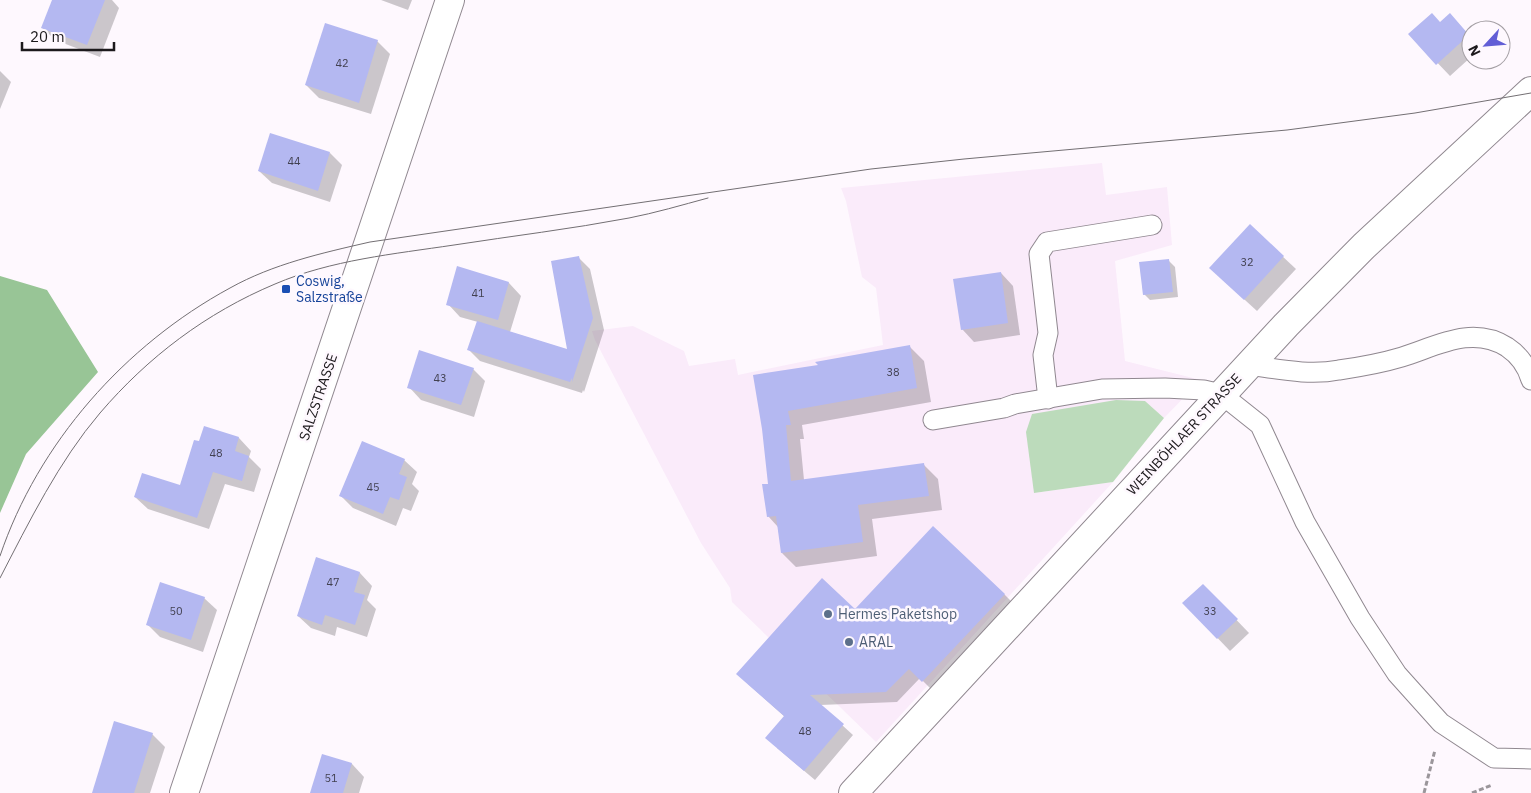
<svg xmlns="http://www.w3.org/2000/svg" width="1531" height="793" viewBox="0 0 1531 793" font-family="'IBM Plex Sans',sans-serif">
<style>
.built{fill:#faebfa}
.green{fill:#bcdbbb}
.forest{fill:#98c596}
.shadow{fill:#0003}
.building{fill:#b4b8f1}
.lines{fill:none;stroke-linecap:round;stroke-linejoin:round}
.lane-casing{stroke:#908890;stroke-width:21}
.street-casing{stroke:#908890;stroke-width:30}
.secondary-casing{stroke:#908890;stroke-width:30}
.path{stroke:#9b969b;stroke-width:3;stroke-dasharray:5 2.5;stroke-linecap:butt}
.lane{stroke:#fff;stroke-width:19}
.street{stroke:#fff;stroke-width:28}
.secondary{stroke:#fff;stroke-width:28}
.tram{stroke:#736f73;stroke-width:1}
.transit-dot{fill:#1a4fb4;stroke:#fef8fe;stroke-width:2}
.service-dot{fill:#5c6f8a;stroke:#fef8fe;stroke-width:2}
.labels{text-anchor:middle;dominant-baseline:central;stroke-width:5;stroke-linejoin:round;paint-order:stroke}
.number-label{font-size:11px;fill:#424151}
.transit-label{font-size:14px;fill:#164399;stroke:#fef8fe;text-anchor:start}
.street-label{font-size:14px;fill:#1c191c;stroke:#fef8fe}
.service-label{font-size:14px;fill:#4e5e75;stroke:#fef8fe;text-anchor:start}
</style>
<rect width="100%" height="100%" fill="#fef8fe"/>
<path class="built" d="M1102,163L1106,195L1167,187L1172,245L1115,261L1125,361L1201,380L1164,418L1145,401L1034,493L1113,482L876,742L732,602L730,588L701,543L595,340L592,331L633,326L684,351L689,366L735,359L738,375L883,345L876,288L862,277L846,201L841,188Z"/>
<path class="green" d="M1116,400L1145,401L1164,418L1113,482L1034,493L1026,432L1032,414Z"/>
<path class="forest" d="M0,276L47,290L98,372L26,454L0,513Z"/>
<g class="shadow">
<path d="M54,0H112L119,8L100,57L55,40L43,28Z"/>
<path d="M381,0H412L408,10Z"/>
<path d="M1450,15L1471,37V57L1450,76L1410,34L1440,23Z"/>
<path d="M377,41L390,54L371,114L319,98L306,85Z"/>
<path d="M0,71L11,82L0,109Z"/>
<path d="M330,153L342,165L330,202L272,183L259,171Z"/>
<path d="M1250,226L1296,269L1257,311L1223,280Z"/>
<path d="M578,257L590,269L604,330L584,392L583,390L582,393L480,361L469,350L478,322L460,317L448,304L458,268L509,283L521,296L510,332L568,350Z"/>
<path d="M1169,261L1175,267L1178,297L1150,300L1144,294Z"/>
<path d="M1001,273L1013,286L1020,335L974,342L962,329Z"/>
<path d="M910,347L924,361L931,402L802,425L804,439H800L804,480L924,465L938,479L942,510L872,519L877,556L796,567L782,553L778,527L768,516L769,485L763,429L820,366Z"/>
<path d="M473,369L485,381L474,417L421,400L409,387Z"/>
<path d="M205,428L239,438L251,451L249,457L261,469L254,492L225,484L209,529L148,509L135,497L181,487Z"/>
<path d="M404,460L417,472L412,484L419,491L411,511L403,508L396,526L353,508L341,496Z"/>
<path d="M317,559L360,573L372,586L367,600L376,609L367,637L337,627L335,636L311,628L298,616Z"/>
<path d="M1203,585L1249,633L1230,651L1184,603Z"/>
<path d="M1004,594L1015,605L933,691L920,678L897,702L820,705L853,735L815,780L777,748L785,717L748,684L855,611Z"/>
<path d="M204,598L217,610L203,652L160,637L148,625Z"/>
<path d="M152,734L165,747L150,793H93Z"/>
<path d="M323,755L352,764L364,777L359,793H311Z"/>
</g>
<g class="building">
<path d="M52,0H105L87,45L41,28Z"/>
<path d="M1432,13L1440,22L1450,13L1469,35L1436,65L1408,34Z"/>
<path d="M325,23L378,40L359,103L305,85Z"/>
<path d="M270,133L330,152L318,191L258,171Z"/>
<path d="M1250,224L1284,256L1244,300L1209,268Z"/>
<path d="M579,256L593,318L572,382V378L570,382L467,350L477,321L567,349L551,261Z"/>
<path d="M1169,259L1173,292L1143,295L1139,262Z"/>
<path d="M457,266L509,282L498,320L446,305Z"/>
<path d="M1001,272L1008,323L961,330L953,279Z"/>
<path d="M910,345L917,388L788,411L791,425H786L791,481L924,463L929,496L858,505L863,542L781,553L776,516L767,517L762,484H768L762,429L753,375L818,365L815,362Z"/>
<path d="M419,350L474,368L461,405L407,388Z"/>
<path d="M204,426L239,437L235,451L249,456L242,481L213,472L197,518L134,497L142,473L180,485L194,440L199,441Z"/>
<path d="M362,441L405,459L399,474L407,477L399,500L390,497L383,514L339,496Z"/>
<path d="M933,526L1005,594L922,682L909,669L886,692L810,695L844,724L804,771L765,738L784,716L736,674L822,578L855,609Z"/>
<path d="M316,557L360,572L354,592L365,595L355,625L325,615L322,625L297,616Z"/>
<path d="M160,582L205,597L191,640L146,625Z"/>
<path d="M1203,584L1238,619L1217,639L1182,603Z"/>
<path d="M114,721L153,733L134,793H92Z"/>
<path d="M322,754L352,763L343,793H310Z"/>
</g>
<g class="lines">
<g class="lane-casing">
<g id="lane">
<path d="M1248,365C1278,369 1309,376 1339,370C1360,367 1382,363 1402,357C1437,346 1472,325 1507,347C1519,355 1527,366 1531,380"/>
<path d="M1048,399L1043,355L1048,333L1039,254L1047,242L1152,225"/>
<path d="M933,420L1004,408L1015,404L1102,389L1165,388L1204,390L1221,394L1260,425L1305,522L1360,618L1397,674L1441,723L1494,758L1531,759"/>
</g>
</g>
<g class="street-casing">
<path id="street" d="M184,793L450,0"/>
</g>
<g class="secondary-casing">
<path id="secondary" d="M853,793L1286,325L1364,246L1531,91"/>
</g>
<g class="path">
<path d="M1424,793L1435,750"/>
<path d="M1472,793L1492,785"/>
</g>
<use href="#lane" class="lane"/>
<use href="#street" class="street"/>
<use href="#secondary" class="secondary"/>
<g class="tram">
<path d="M0,556C38,443 125,345 230,288C273,264 322,253 370,242L871,169L964,159L1287,130L1415,113L1531,93"/>
<path d="M0,578C29,522 59,461 100,413C148,357 206,313 275,284C331,260 394,254 454,245C512,236 571,229 629,218C655,213 682,205 708,198"/>
</g>
</g>
<rect class="transit-dot" x="281" y="284" width="10" height="10" rx="2.5"/>
<g class="service-dot">
<circle cx="828" cy="614" r="5"/>
<circle cx="849" cy="642" r="5"/>
</g>
<g class="labels">
<g class="number-label">
<text x="342" y="63">42</text>
<text x="294" y="161">44</text>
<text x="1247" y="262">32</text>
<text x="478" y="293">41</text>
<text x="893" y="372">38</text>
<text x="440" y="378">43</text>
<text x="216" y="453">48</text>
<text x="373" y="487">45</text>
<text x="333" y="582">47</text>
<text x="176" y="611">50</text>
<text x="1210" y="611">33</text>
<text x="805" y="731">48</text>
<text x="331" y="778">51</text>
</g>
<g class="transit-label">
<text x="296" y="281">Coswig,<tspan x="296" dy="16">Salzstraße</tspan></text>
</g>
<g class="street-label">
<text transform="translate(318 397) rotate(-71)">SALZSTRASSE</text>
<text transform="translate(1184 434) rotate(-47)">WEINBÖHLAER STRASSE</text>
</g>
<g class="service-label">
<text x="838" y="614">Hermes Paketshop</text>
<text x="859" y="642">ARAL</text>
</g>
</g>
<g transform="translate(1486 45) rotate(244)"><circle r="24" fill="#fef8fe" stroke="#a49fa4"/>
<path d="M0-4L9 19L0 12L-9 19Z" fill="#625ed6"/>
<text y="-8" font-size="14" font-weight="bold" text-anchor="middle" fill="#1c191c">N</text>
</g>
<path d="M22 42v8h92v-8" fill="none" stroke="#1c191c" stroke-width="2.5"/>
<text x="30" y="42" font-size="15" fill="#1c191c" stroke="#fef8fe" stroke-width="4" paint-order="stroke">20 m</text>
</svg>
